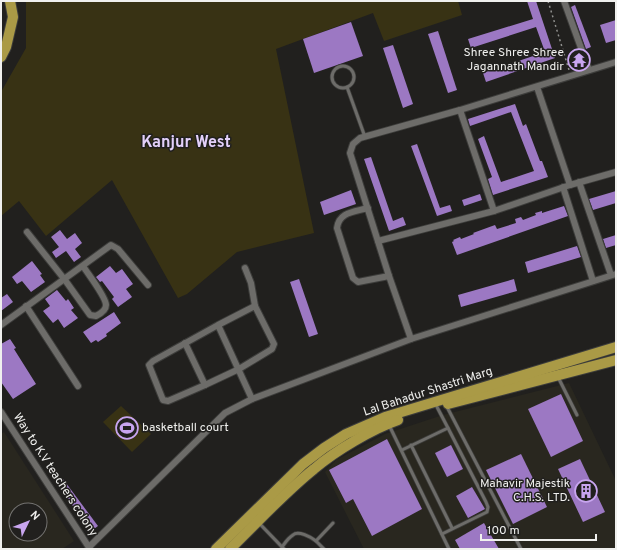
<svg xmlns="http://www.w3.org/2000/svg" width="617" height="550" viewBox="0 0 617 550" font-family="Overpass,sans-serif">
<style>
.built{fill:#29271f;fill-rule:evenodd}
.green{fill:#383214}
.building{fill:#9c78c3}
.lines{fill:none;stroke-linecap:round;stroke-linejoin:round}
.service-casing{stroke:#3d3d3b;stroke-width:4.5}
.minor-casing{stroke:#3d3d3b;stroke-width:8}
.primary-casing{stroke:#3d3d3b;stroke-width:12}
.path{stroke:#90908e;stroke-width:1.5;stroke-dasharray:2 3;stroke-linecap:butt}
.service{stroke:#6d6c69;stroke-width:3}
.minor{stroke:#6d6c69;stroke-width:6}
.primary{stroke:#aa9a46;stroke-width:10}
.labels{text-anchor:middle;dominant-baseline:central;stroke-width:3;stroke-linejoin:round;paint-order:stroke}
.poi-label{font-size:12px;fill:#f0f0ee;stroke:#21201e;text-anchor:end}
.street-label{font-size:12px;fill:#f0f0ee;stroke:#21201e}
.district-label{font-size:16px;font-weight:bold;fill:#e3d0fa;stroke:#21201e}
</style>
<rect width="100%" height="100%" fill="#21201e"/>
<g class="built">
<path d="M569,383L616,481V549H364L325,472L336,460L385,434L443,415Z"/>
<path d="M4,432L74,541L62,549H1V434ZM16,510H40V534H16Z"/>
</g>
<g class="green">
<path d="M26,1H458L462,15L384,41L373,13L276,49L314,233L237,252L187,294L178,298L112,180L46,236L19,201L1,216V92L26,48Z"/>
<path d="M121,406L151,434L132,452L103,422Z"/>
</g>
<g class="building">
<path d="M527,1H536L555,58L486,82L483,73L545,52L536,27L471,48L468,39L533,19Z"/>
<path d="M575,5L591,47L586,49L571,7Z"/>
<path d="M616,20V40L606,43L600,25Z"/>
<path d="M351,22L363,56L314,73L303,39Z"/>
<path d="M438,31L457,90L448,93L428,34Z"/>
<path d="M393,45L413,104L403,108L383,48Z"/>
<path d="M515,104L523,126L526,124L540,161H542L548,177L493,195L488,179L492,177L478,139L484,136L501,182L534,171L511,112L470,126L468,119Z"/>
<path d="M417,144L440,208L450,205L452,211L437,216L411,146Z"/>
<path d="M371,157L393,221L403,217L406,225L389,231L364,159Z"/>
<path d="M351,190L356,204L324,215L320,202Z"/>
<path d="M616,191V203L593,210L589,199Z"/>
<path d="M480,194L482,200L464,206L462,200Z"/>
<path d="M564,206L568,216L457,255L452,242L454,241L453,240L460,237L461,239L474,234L473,233L495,225L497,229L516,223L515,219L521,217L523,220L536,215L535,213L542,211V213Z"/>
<path d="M60,230L67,239L75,233L82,243L75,249L81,257L74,262L66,251L56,258L52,252L59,247L51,237Z"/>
<path d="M616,235V245L606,248L603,239Z"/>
<path d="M577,246L581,257L528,273L525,262Z"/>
<path d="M32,261L42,274L40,275L45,282L31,292L22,281L17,284L12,277Z"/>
<path d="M110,266L116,273L122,269L133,284L126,289L132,297L118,307L112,299L114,297L102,281L100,282L96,277Z"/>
<path d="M299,279L318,334L309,337L290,282Z"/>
<path d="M514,279L517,291L461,307L458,295Z"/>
<path d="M57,290L66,301L68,299L74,308L71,310L78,318L64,328L58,319L53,323L43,311L50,306L45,299Z"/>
<path d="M7,294L13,302L1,311V298Z"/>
<path d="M114,312L121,323L106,334L107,336L98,342L96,340L91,343L83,332Z"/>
<path d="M10,339L16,348L14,349L36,384L13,399L1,382V344Z"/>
<path d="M561,394L583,441L551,457L528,409Z"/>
<path d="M387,439L422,509L372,536L353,499L346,503L329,470Z"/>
<path d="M451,445L463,469L447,477L435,453Z"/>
<path d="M521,454L547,507L513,524L486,470Z"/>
<path d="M580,459L605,512L583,522L558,469Z"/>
<path d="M63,479L98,526L91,531L57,484Z"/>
<path d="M472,487L485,509L468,518L456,496Z"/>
<path d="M484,523L499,549H460L455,540Z"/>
</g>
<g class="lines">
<g class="service-casing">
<g id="service">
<circle cx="343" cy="77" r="11"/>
<path d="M347,87L365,137"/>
<path d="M558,377L577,415"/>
<path d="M446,405L521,549"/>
<path d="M437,407L448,428"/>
<path d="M389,425L449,549"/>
<path d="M411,445L452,528"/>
<path d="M402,450L448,428L486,502L488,507L487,512L442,534"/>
<path d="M259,523L284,549"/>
<path d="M316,541L324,549"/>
<path d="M282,547C285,543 288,538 293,535C298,530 311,537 316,541L333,523"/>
</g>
</g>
<g class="minor-casing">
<g id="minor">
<path d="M564,1L589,70"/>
<path d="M537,87L570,185"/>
<path d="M460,110L494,211"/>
<path d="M579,182L611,275"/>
<path d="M563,187L593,281"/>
<path d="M368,208C354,212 339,212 337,228L353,278L358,282L389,276"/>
<path d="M27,232L65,280L90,315L96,316C100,314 106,310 106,305C106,297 88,274 83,266"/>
<path d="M378,241L494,211L570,185L616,172"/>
<path d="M245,268L251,283L255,306"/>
<path d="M26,306L78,386"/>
<path d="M1,325L111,245L118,249L148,285"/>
<path d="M218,325L153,361L149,365L163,400L168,401L205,385L239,369L272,349L274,344L255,306L218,325L252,399"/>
<path d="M411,339L389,276L350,153L353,144L360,138L460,110L616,62"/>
<path d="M185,343L205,385"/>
<path d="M1,412L90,549"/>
<path d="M89,547L225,413L252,399L411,339L616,274"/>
</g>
</g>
<g class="primary-casing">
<g id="primary">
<path d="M1,57L6,47L13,17L10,1"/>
<path d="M448,404L616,360"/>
<path d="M216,549L303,464L324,448L346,434L385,417L616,347"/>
<path d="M230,549C258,522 284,493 314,469C335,451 372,429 398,420"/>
</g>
</g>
<path class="path" d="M548,1L569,70"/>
<use href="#service" class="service"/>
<use href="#minor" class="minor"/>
<use href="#primary" class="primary"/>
</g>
<defs>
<g id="temple-ring" transform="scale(1.15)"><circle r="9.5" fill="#21201e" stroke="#c8a5ef" stroke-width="1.5"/><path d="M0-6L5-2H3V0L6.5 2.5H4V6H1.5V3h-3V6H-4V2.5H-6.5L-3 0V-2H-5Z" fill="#c8a5ef"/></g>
<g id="stadium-ring" transform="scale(1.15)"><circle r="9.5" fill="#21201e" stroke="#c8a5ef" stroke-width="1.5"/><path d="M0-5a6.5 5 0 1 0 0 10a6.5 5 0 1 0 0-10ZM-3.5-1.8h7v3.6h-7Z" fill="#c8a5ef"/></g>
<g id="building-ring" transform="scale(1.15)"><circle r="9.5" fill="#21201e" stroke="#c8a5ef" stroke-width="1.5"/><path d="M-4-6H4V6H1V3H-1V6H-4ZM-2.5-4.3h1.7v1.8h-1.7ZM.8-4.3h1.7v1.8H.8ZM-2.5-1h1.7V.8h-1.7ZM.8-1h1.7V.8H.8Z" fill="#c8a5ef"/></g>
</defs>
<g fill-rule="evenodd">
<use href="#temple-ring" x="579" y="60"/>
<use href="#stadium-ring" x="127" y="428"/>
<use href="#building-ring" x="586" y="491"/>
</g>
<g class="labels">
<g class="poi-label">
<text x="564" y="53">Shree Shree Shree<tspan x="564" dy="14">Jagannath Mandir</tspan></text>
<text x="142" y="428" text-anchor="start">basketball court</text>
<text x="570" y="484">Mahavir Majestik<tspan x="570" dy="14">C.H.S. LTD.</tspan></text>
</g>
<g class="street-label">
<text transform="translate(428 392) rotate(-18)">Lal Bahadur Shastri Marg</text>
<text transform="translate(55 475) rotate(57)">Way to K.V teachers colony</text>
</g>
<g class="district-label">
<text x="186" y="143">Kanjur West</text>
</g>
</g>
<rect width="617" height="550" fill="none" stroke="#f0f0ee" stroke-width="4"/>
<g transform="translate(28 522) rotate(47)"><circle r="19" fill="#21201e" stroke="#747371"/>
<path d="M0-3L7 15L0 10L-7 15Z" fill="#c8a5ef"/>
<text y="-6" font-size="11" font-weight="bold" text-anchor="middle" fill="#f0f0ee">N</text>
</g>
<path d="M481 534v6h115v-6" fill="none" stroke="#f0f0ee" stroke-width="2"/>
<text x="487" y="534" font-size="12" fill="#f0f0ee" stroke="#21201e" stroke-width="3" paint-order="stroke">100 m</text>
</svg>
